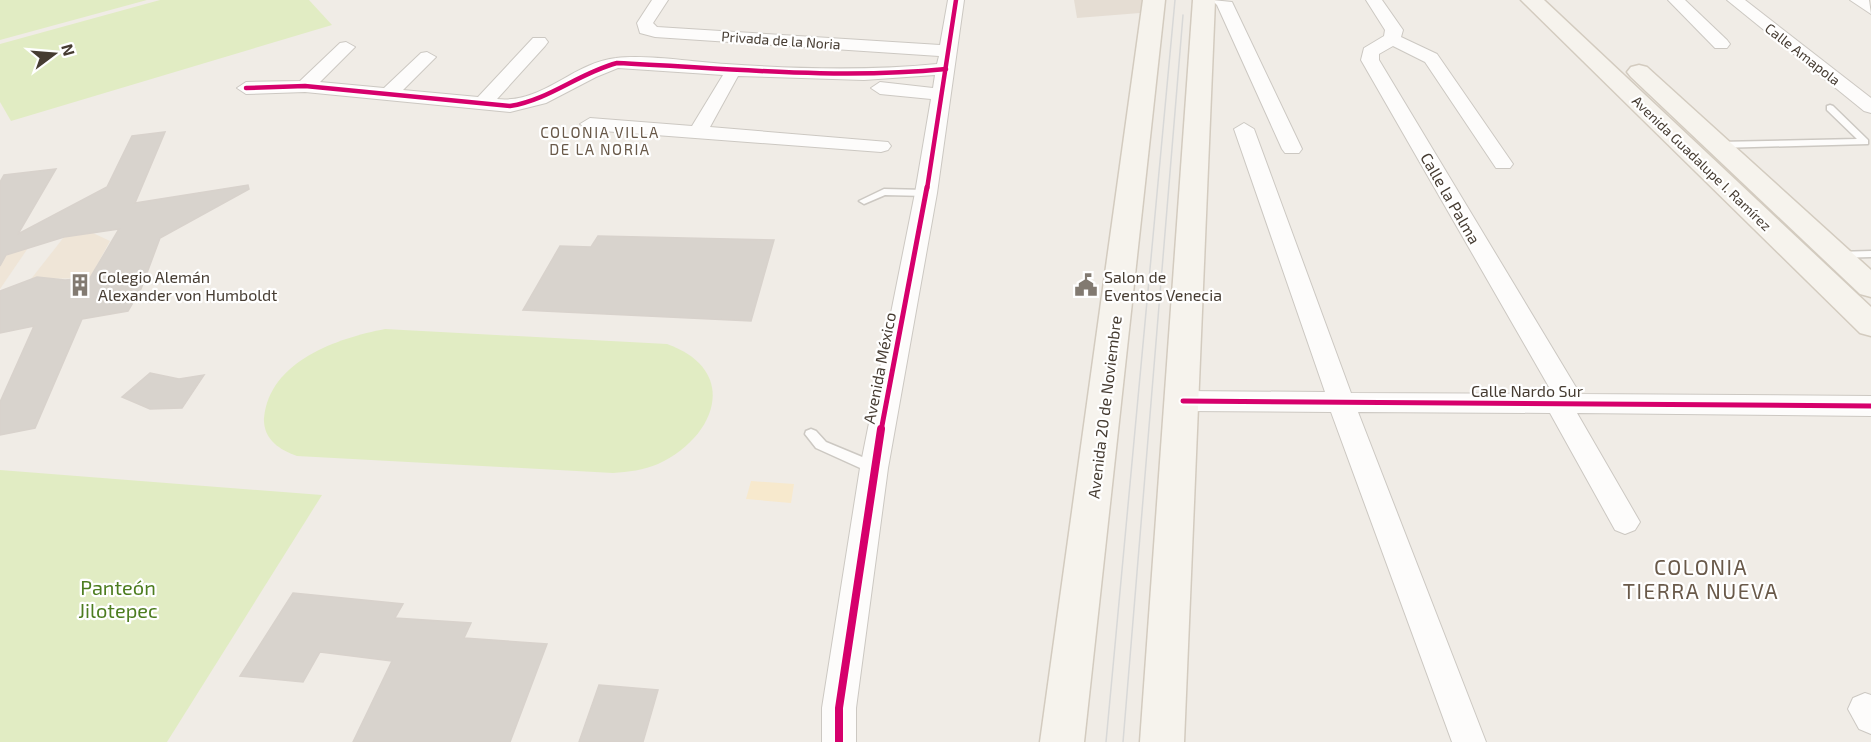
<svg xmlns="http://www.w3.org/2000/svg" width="1871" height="742" viewBox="0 0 1871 742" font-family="'Exo 2',sans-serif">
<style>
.residential{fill:#e5ddd3}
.education{fill:#efe5d7}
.green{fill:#e1ecc3}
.sand{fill:#f7e9cd}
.building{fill:#d8d3cd;stroke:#d8d2cc;stroke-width:1.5}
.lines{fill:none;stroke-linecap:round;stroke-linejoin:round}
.service-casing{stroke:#ccc8c2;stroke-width:3}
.minor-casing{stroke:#ccc8c2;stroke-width:2}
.secondary-casing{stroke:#d3cbbf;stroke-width:3}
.service{fill:#fdfcfb;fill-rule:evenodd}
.minor{fill:#fdfcfb;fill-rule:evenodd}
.secondary{fill:#f6f3ed;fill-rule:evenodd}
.tram{stroke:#d8d8d7;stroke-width:1.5}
.cycleway-far2-casing{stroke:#fff;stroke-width:8}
.cycleway-far1-casing{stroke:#fff;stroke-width:9}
.cycleway-casing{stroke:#fff;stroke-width:11}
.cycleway-far2{stroke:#d6006c;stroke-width:4.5}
.cycleway-far1{stroke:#d6006c;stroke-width:5}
.cycleway{stroke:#d6006c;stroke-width:8}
.labels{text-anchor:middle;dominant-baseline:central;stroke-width:4.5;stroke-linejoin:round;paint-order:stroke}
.far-street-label{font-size:14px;fill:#463c32;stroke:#fff}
.far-neighbourhood-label{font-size:15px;letter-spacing:1.5px;fill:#695949;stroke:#fff}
.street-label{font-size:16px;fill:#463c32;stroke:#fff}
.poi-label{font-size:16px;fill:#463c32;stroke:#fff;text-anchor:start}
.near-park-label{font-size:20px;fill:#4d7d20;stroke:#fff}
.near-neighbourhood-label{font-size:21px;letter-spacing:1.5px;fill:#695949;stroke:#fff}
</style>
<rect width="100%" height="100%" fill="#f0ece6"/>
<path class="residential" d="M1074,0H1142L1140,13L1077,18Z"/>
<g class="education">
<path d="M93,233L110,241L90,278L31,279L64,237Z"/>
<path d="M0,245L28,248L0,289Z"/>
</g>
<g class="green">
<path d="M0,0H147L0,40Z"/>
<path d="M160,0H309L332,25L11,121L0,102V44Z"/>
<path d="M385,329L667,344C740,370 717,437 658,464C644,470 628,472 613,473L297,456C279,450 263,439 264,418C269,361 338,338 385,329Z"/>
<path d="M0,470L322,495L167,742H0Z"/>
</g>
<path class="sand" d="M751,481L794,484L791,503L746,499Z"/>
<g class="building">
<path d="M165,132L135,203L248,185L249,189L160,238L141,289L128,311L82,319L35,428L0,435V402L34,326L0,333V291L37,277L65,280L90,278L119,229L64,237L6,255L0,266V182L4,175L56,169L18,234L107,187L132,136Z"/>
<path d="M598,236L774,240L751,321L523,310L560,246L591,247Z"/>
<path d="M150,373L179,379L204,375L182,408L150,409L122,397Z"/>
<path d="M293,593L403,604L395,618L471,623L464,638L547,644L510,742H353L392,661L320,652L303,682L240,676Z"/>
<path d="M599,685L658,690L643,742H579Z"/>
</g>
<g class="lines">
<g class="service-casing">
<g id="service">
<path d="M1830,105L1833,106L1868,140V144L1718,148L1713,145L1718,142L1857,139L1827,110V106Z"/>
<path d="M884,189L926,190L931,193L926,196L885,195L864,204L859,201Z"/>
<path d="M1871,251V257L1837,258L1832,255L1837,252Z"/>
<path d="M811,429L816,431L826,442L879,464L881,468L879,472H869L816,448L805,434L806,431Z"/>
</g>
</g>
<g class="minor-casing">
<g id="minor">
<path d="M652,0H668L653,23L657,27L940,45L948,0H964L937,193L888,468L856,708V742H822V708L860,468L915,193L931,99L880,94L871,88L880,82L933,88L935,75L864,80L738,76L710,127L888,142L891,146L888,150L881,152L590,130L580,124L590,118L692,126L723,75L618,68L596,77L546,103L510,112L305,92L246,94L237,88L246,82L300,81L340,43L346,42L355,47L320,82L384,88L421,53L427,52L436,57L403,90L478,97L533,38H545L548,42L545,46L497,99C543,104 572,63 616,58C645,54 695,62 726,64C797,69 867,71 937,64L939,56L655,37L640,33L637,23Z"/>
<path d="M1212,0L1232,2L1302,149L1299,153H1285L1282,149L1217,5Z"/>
<path d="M1366,0H1382L1403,30L1401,37L1437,54L1513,164L1510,168H1496L1425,62L1393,46L1379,54V60L1580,394L1871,396V416L1577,413L1640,522L1635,530L1625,534L1615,530L1550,413L1358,412L1486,742H1452L1331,412L1183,411L1174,408L1170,401L1174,394L1183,391L1325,392L1234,129L1244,123L1254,129L1351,393L1553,394L1361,60L1364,48L1384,36L1385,30Z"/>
<path d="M1668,0H1685L1727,40L1730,44L1727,48H1715Z"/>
<path d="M1727,0H1745L1871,98V113L1864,111Z"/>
<path d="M1850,0H1869L1871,14Z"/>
<path d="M1865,693L1871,695V734L1859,729L1848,709L1853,698Z"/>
</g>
</g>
<g class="secondary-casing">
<g id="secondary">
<path d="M1143,0H1165L1084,742H1040Z"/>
<path d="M1193,0H1215L1184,742H1140Z"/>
<path d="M1521,0H1544L1871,307V336L1860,333Z"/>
<path d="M1639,65L1647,67L1871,270V297L1860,294L1631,77L1627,72L1631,67Z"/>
</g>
</g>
<use href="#service" class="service"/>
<use href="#minor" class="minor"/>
<use href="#secondary" class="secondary"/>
<g class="tram">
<path d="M1106,742L1175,0"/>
<path d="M1123,742L1183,15"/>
</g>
<g class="cycleway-far2-casing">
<g id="cycleway-far2">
<path d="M246,88L305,86L510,106C549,100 579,73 617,63C727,68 836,80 946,69"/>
<path d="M927,189L956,0"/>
</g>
</g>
<g class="cycleway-far1-casing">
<g id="cycleway-far1">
<path d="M1183,401L1871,406"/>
<path d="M881,431L927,187"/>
</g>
</g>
<g class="cycleway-casing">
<path id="cycleway" d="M839,742V708L881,429"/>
</g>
<use href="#cycleway-far2" class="cycleway-far2"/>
<use href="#cycleway-far1" class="cycleway-far1"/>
<use href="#cycleway" class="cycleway"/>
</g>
<defs>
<g id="building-bare" transform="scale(1.8)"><path d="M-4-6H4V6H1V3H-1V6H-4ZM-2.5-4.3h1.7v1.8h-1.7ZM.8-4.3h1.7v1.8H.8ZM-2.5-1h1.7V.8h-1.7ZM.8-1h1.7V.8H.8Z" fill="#827a71" stroke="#fff" stroke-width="2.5" paint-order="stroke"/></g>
<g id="civic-bare" transform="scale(1.8)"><path d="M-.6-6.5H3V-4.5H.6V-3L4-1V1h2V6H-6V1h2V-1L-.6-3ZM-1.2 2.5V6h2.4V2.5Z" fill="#827a71" stroke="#fff" stroke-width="2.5" paint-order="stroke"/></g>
</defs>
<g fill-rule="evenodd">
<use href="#building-bare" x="80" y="285"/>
<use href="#civic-bare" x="1086" y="285"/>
</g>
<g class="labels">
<g class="far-street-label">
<text transform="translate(781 40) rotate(4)">Privada de la Noria</text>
<text transform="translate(1803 54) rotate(38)">Calle Amapola</text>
<text transform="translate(1702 163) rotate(44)">Avenida Guadalupe I. Ramírez</text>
</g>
<g class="far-neighbourhood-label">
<text x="600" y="132">COLONIA VILLA<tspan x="600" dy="17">DE LA NORIA</tspan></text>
</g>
<g class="street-label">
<text transform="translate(1451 198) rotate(60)">Calle la Palma</text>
<text transform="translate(879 368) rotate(-79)">Avenida México</text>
<text x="1527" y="390">Calle Nardo Sur</text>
<text transform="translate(1104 407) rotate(-83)">Avenida 20 de Noviembre</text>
</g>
<g class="poi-label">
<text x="98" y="276">Colegio Alemán<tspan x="98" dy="18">Alexander von Humboldt</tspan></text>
<text x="1104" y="276">Salon de<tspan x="1104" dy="18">Eventos Venecia</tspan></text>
</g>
<g class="near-park-label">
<text x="118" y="587">Panteón<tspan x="118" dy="23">Jilotepec</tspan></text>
</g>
<g class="near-neighbourhood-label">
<text x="1701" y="566">COLONIA<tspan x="1701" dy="24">TIERRA NUEVA</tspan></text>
</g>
</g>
<g transform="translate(54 54) rotate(74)" stroke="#ffffff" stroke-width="4.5" paint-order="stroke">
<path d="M0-4.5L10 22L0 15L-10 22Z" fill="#463c32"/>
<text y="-9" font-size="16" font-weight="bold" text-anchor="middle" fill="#463c32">N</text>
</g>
</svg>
